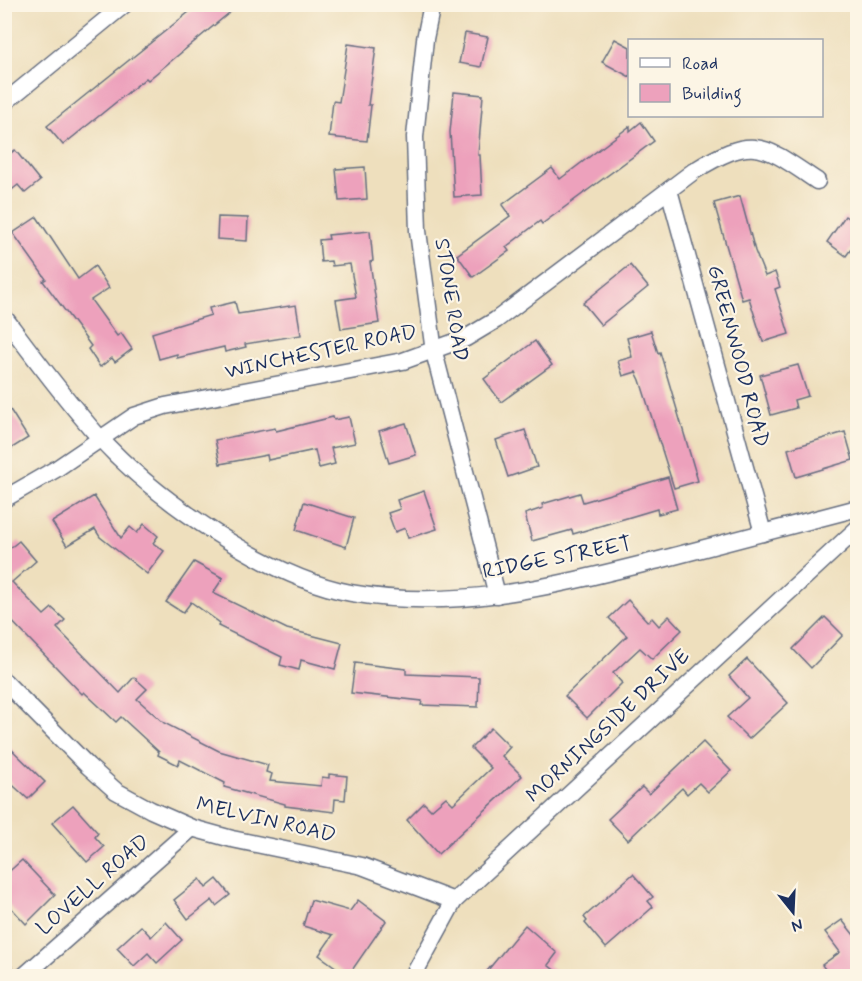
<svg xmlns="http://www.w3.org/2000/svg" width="862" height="981" viewBox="0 0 862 981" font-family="Mynerve,sans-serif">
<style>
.building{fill:#eda1bc}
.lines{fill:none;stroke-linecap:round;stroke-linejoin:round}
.minor-casing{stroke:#656d7f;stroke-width:19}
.minor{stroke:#fff;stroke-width:16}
.labels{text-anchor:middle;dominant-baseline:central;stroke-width:4.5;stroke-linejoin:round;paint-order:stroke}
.street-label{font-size:21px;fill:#1b2f5e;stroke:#fcf5e5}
</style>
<rect width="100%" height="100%" fill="#fcf5e5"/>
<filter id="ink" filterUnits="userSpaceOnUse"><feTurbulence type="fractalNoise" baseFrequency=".0167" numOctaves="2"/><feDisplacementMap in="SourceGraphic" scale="12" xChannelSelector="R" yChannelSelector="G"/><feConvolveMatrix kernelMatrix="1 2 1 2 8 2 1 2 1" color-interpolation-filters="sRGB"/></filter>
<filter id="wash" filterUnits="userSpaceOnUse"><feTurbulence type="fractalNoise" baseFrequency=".008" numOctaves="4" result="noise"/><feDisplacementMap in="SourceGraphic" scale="24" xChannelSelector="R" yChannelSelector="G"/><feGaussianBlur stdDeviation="1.35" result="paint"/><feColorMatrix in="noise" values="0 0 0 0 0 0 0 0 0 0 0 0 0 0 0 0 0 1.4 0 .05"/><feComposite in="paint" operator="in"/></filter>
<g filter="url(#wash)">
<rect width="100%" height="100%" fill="#eedfbd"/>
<g id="blocks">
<g class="building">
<path d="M199,4H240L148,80L146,78L63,145L47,126Z"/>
<path d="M465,33L488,37L481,67L459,63Z"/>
<path d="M615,39L630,47V77L602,62Z"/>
<path d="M348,44L376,48L368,105H371L367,141L329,137L333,101L339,102Z"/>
<path d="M454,92L483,95L478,155H480L482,195L454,197L450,132Z"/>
<path d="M641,122L654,141L542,224L540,221L506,247L509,251L473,277L457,255L510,216L502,205L552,168L560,179L630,126V131Z"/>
<path d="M15,150L40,181L25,193L18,185L4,196V158Z"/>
<path d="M365,167L367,199L339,201L336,169Z"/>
<path d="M740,196L755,251L765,276L775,272L780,287L775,289L789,334L763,342L749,298L742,300L714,203Z"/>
<path d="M845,216L858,225V253L851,249L846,256L827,242Z"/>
<path d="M37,217L78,279L95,266L109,288L91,300L117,336L121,333L132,349L115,362L112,358L100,367L88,349L91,346L43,281L46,279L13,233Z"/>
<path d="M218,217L248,218L247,241L217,239Z"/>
<path d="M370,231L373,261L370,262L379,323L341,329L336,300L356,297L350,264L332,266L331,261L321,262L319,240L329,239L328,235Z"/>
<path d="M630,265L648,287L601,325L583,303Z"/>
<path d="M235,302L238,314L296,305L301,335L245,344L246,347L225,352L224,347L177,358V354L159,359L152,333L211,315L209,308Z"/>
<path d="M651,331L658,353L660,352L698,481L674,488L640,380L636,372L623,376L618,361L632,357L627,338Z"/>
<path d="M535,341L552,365L501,402L484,379Z"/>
<path d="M798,365L808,396L794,400L796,408L771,415L760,375Z"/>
<path d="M4,400L28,438L4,453Z"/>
<path d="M333,417L334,420L349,417L355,443L331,448L335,464L319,468L315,450L268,460L267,455L220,464L215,440L275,428L276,431Z"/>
<path d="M406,423L416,455L389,463L379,431Z"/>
<path d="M525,430L537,467L508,477L496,440Z"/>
<path d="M845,432L853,460L796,477L788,449Z"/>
<path d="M668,477L677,509L658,514L657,509L573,534L572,530L532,541L525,514L543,508L542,504L580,493L583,502Z"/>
<path d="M424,491L437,529L408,538L405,528L395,532L388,513L400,509L397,500Z"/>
<path d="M94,496L121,538L130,527L137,533L144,524L158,536L153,543L164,551L147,574L100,537L95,529L67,546L52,522Z"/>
<path d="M304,502L354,518L346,547L296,530Z"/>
<path d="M19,541L36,561L12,582L44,615L52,608L65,620L57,628L120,693L134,677L147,689L137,699L164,723L219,751L268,765L266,772L272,774L270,781L321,786L322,777L329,778V774L347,776L345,800L335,799L334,812L285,806V804L224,787L225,783L180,760L178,765L158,755L159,752L121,717L116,722L84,692L82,694L4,613V553Z"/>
<path d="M194,562L223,578L213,593L287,629L342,643L335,669L301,660L299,670L280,665L282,657L218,626L220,623L191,602L183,613L166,602Z"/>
<path d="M628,600L648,622L652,618L659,626L669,616L682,630L652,659L640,648L613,673L622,683L587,718L565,696L627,636L609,618Z"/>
<path d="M825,617L843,635L811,668L793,649Z"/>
<path d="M747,659L788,703L749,739L727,717L748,698L729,676Z"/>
<path d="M355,663L406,669V674L479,677L478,707L421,705L422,701L351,693Z"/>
<path d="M491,728L510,747L502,756L522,776L438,854L407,820L424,803L431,810L446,797L453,804L491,768L471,748Z"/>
<path d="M4,742L45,782L28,799L4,777Z"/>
<path d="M703,742L731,771L708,792L699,783L687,794L682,788L628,840L608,819L642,787L649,794Z"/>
<path d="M73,805L98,833L95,837L104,847L87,862L52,823Z"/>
<path d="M22,860L55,895L26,924L4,900V876Z"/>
<path d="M633,874L653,897L648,901L653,907L606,948L585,923L587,921L584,917Z"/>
<path d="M200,879L206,888L217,879L230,895L216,906L212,900L188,919L174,900Z"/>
<path d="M311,900L350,911L358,900L386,921L348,976L319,955L333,935L303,926Z"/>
<path d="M842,920L858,940V976L853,971L845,976H830L822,965L840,952L825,932Z"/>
<path d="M166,922L182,940L157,963L148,953L134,966L117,948L141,926L151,937Z"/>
<path d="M525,925L557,953L548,965L562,976H483Z"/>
</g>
</g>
</g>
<g filter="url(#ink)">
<use href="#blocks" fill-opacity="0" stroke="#656d7f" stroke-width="1.5"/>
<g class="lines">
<g class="minor-casing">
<g id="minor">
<path d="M432,4L425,39L415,137L418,231L434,352L497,595"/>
<path d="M4,103L125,4"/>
<path d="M669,190L763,533"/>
<path d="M4,317C34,357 64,398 98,436C155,499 267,577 351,593C456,612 558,585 659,560C725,543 791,526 858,508"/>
<path d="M4,499L56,469L134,416L165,406L403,361L466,338L496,320L694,171C754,134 762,144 817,181"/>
<path d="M4,681L88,766L116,791L151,810L192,828L232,839L362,866L454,901"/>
<path d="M4,972L9,976"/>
<path d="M24,976L192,828"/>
<path d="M413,976L454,901L858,528"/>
</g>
</g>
<use href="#minor" class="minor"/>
</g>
</g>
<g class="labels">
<g class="street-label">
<text transform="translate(451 300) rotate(81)">STONE ROAD</text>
<text transform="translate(321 352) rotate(-12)">WINCHESTER ROAD</text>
<text transform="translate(738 356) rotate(75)">GREENWOOD ROAD</text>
<text transform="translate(557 558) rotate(-11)">RIDGE STREET</text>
<text transform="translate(608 726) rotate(-43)">MORNINGSIDE DRIVE</text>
<text transform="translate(266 820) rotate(13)">MELVIN ROAD</text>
<text transform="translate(93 885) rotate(-41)">LOVELL ROAD</text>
</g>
</g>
<rect width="862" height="981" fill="none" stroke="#fcf5e5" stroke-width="24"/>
<rect x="628" y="39" width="195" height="78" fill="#fcf5e5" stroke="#a2a6af" stroke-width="1.5"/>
<rect x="640" y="58" width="30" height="9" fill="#ffffff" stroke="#a2a6af" stroke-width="1.5"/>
<text x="682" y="69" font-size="18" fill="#1b2f5e">Road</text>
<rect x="640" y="84" width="30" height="18" fill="#eda1bc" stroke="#a2a6af" stroke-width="1.5"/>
<text x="682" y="99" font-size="18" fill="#1b2f5e">Building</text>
<g transform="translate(793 912) rotate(162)" stroke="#fcf5e5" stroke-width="4.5" paint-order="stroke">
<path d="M0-4.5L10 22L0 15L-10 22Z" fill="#1b2f5e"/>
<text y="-9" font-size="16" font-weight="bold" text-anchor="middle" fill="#1b2f5e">N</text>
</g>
</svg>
